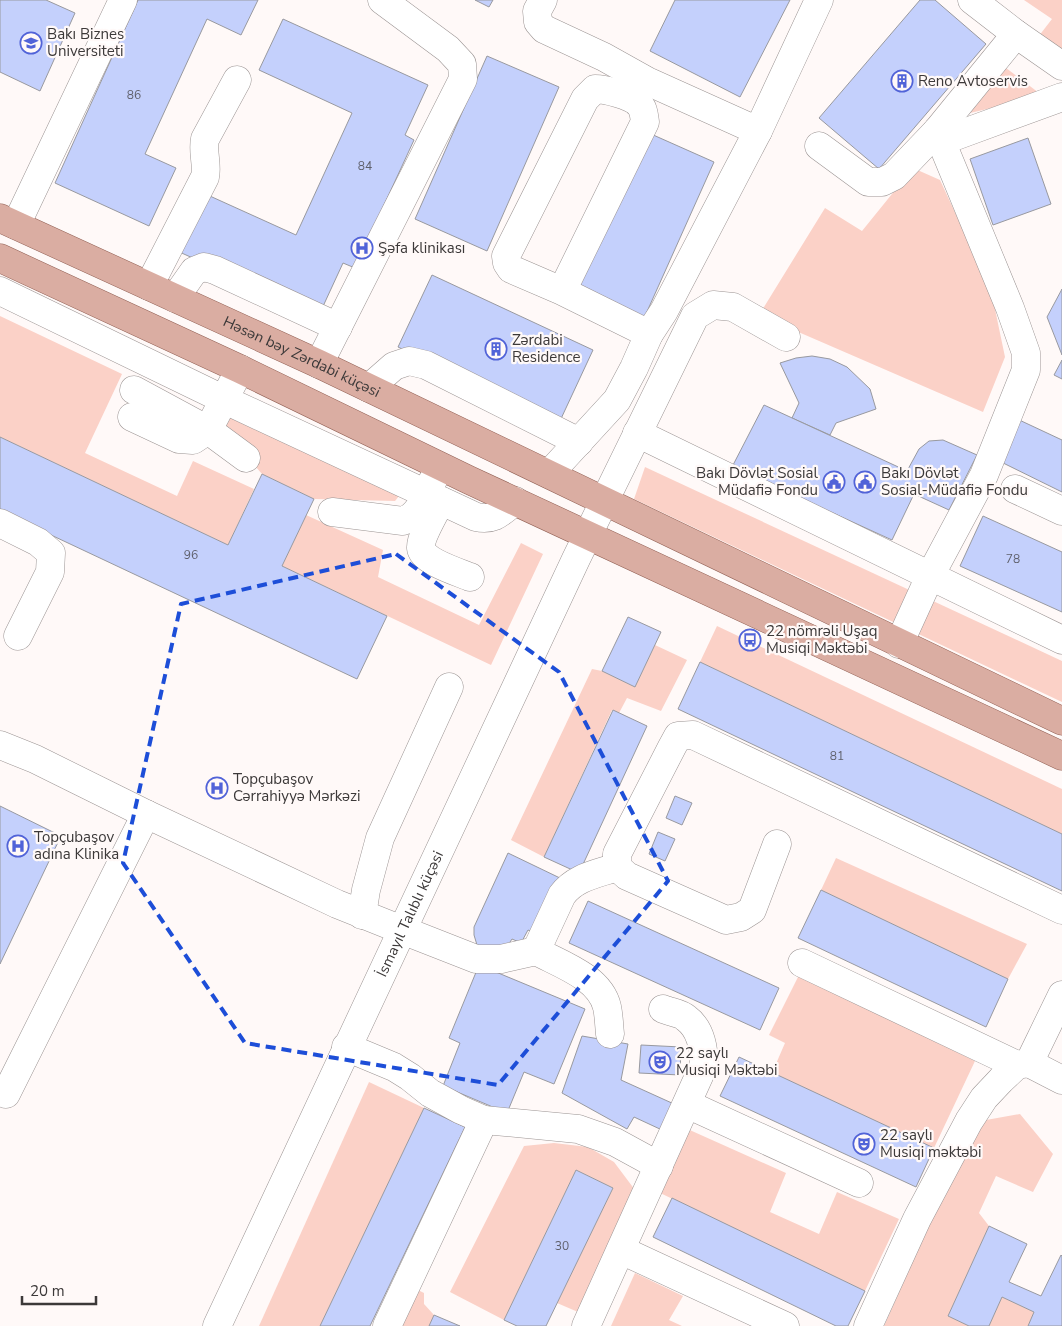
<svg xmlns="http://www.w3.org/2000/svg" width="1062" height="1326" viewBox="0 0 1062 1326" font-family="'Nunito Sans',sans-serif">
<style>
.green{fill:#fbd1c7}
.building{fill:#c4d0fc;stroke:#98999f}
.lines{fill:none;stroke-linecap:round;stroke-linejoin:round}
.minor-casing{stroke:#9b9493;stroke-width:29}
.major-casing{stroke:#926155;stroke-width:29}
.minor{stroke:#fff;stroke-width:28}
.major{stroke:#daada2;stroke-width:28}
.marked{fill:none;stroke:#1d4ed8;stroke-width:4;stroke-dasharray:10 6;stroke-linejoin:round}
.labels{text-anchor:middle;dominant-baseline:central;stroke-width:4.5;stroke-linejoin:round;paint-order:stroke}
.number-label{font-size:12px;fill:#5e5f6a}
.poi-label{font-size:15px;fill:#3c3939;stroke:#fff9f8;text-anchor:start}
.street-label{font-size:15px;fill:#3c3939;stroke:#fff9f8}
</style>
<rect width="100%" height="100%" fill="#fff9f8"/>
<g class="green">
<path d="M1024,0H1062V62L1035,41L1052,19Z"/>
<path d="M1006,68L1043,96L970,113Z"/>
<path d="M913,168L940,180L991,290L1005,357L983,412L759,315L825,208L862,231Z"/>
<path d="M0,316L122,374L85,453L177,496L193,461L254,489L228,545L0,437Z"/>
<path d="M226,410L403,491L395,501L314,499L262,474L219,424Z"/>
<path d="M645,467L1062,661V702L634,499Z"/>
<path d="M306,515L383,550L378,577L479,625L521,543L543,554L491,665L282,566Z"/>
<path d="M717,626L1062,789V834L700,662Z"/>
<path d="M655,645L687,660L661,711L627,698L619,713L612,710L544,857L511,840L592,669L602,671L635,687Z"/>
<path d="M836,858L1027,944L1008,979L821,890Z"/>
<path d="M799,975L975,1061L934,1148L772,1073L785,1043L769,1035Z"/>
<path d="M369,1082L424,1108L320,1326H259Z"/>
<path d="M1020,1114L1053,1154L1033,1192L996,1176L979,1213L989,1226L948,1316L969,1326H884L975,1122Z"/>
<path d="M683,1127L786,1173L770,1212L819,1234L837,1192L899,1219L865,1291L656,1191Z"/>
<path d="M554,1143L588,1147L614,1162L635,1190L578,1312L557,1303L613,1188L576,1170L504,1320L450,1292L524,1146Z"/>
<path d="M635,1273L683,1296L669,1320L682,1326H611Z"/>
<path d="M416,1289L424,1293V1304L434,1315L429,1326H398Z"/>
<path d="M1002,1297L1034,1312L1028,1326H989Z"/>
</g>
<g class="building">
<path d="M0,0H46L75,13L40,91L0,72Z"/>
<path d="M138,0H258L241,35L207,19L145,154L176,168L149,226L55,183Z"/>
<path d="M475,0H493L489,7Z"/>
<path d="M675,0H790L740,97L650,51Z"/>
<path d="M920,0H935L986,44L879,169L819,118Z"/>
<path d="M283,19L428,85L405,135L414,140L355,268L343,263L319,315L175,250L201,192L296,235L352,113L259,70Z"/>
<path d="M487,56L559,87L487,251L415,219Z"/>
<path d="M642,130L714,162L641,325L569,293Z"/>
<path d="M1028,138L1051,204L993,225L970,159Z"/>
<path d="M432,275L593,350L559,423L398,347Z"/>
<path d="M1062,289V355L1047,317Z"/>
<path d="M812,356L830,359L847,367L870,389L876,409L836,423L830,435L792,418L799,403L780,363L796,358Z"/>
<path d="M1062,360V379L1054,375Z"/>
<path d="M764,405L907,471L919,449L929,441L943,440L977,455L949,510L914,494L892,540L732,467Z"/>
<path d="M1015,418L1062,440V492L995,459Z"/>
<path d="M0,437L228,545L262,474L314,499L282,566L387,616L357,679L0,511Z"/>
<path d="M983,516L1062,552V612L960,566Z"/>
<path d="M628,617L661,632L635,687L602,671Z"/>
<path d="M700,662L1062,834V891L678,709Z"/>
<path d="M613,710L647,726L579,873L544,857Z"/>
<path d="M675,796L692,803L682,825L666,818Z"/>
<path d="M0,806L61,836L0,964Z"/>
<path d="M658,832L675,839L665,861L649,854Z"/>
<path d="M508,853L562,879L537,934L528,930L521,943L512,939L506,948L487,951L477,945L474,935V927Z"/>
<path d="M821,890L1008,979L986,1027L798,938Z"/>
<path d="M588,901L779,988L760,1030L569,943Z"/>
<path d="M479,965L585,1009L554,1084L524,1072L507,1113L443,1086L460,1043L449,1038Z"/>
<path d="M582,1036L628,1044L621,1080L674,1104L662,1130L634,1117L627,1129L562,1093Z"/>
<path d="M641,1045L681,1047L680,1075L639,1073Z"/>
<path d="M739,1057L934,1148L916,1187L720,1096Z"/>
<path d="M424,1108L465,1127L370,1326H320Z"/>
<path d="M576,1170L613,1188L546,1326H517L504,1320Z"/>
<path d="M672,1198L865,1291L848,1326H836L653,1237Z"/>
<path d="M989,1226L1027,1244L1009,1282L1041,1296L1061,1255L1062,1256V1326H1028L1034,1312L1002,1297L989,1326H969L948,1316Z"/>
<path d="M434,1315L460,1326H429Z"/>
</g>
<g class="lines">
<g class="minor-casing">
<g id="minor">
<path d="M543,0L537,11L538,22L544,29L604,57L647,81L758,131"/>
<path d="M972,0L1016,34L1062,66"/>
<path d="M942,141L1062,97"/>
<path d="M819,146L868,182H882L894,176L937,131L1016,34"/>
<path d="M16,225L123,0"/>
<path d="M149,286L205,177C208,165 202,152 205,139L237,80"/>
<path d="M0,291L225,400L476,517C495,521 501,512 515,501"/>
<path d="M562,291L645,122C644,116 644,108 638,103C632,96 605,89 595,89L585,99L506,256L507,263L511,269L562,291L649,334"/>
<path d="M175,298L194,271L204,267L215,270L338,327"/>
<path d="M319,364L463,79L462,64L448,49L382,0"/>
<path d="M369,388L394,366L409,361L426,365L579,442"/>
<path d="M134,390L208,430L246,458"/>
<path d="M132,417L179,439L193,440L208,430L240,369"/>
<path d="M637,433L1062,640"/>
<path d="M549,474L617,400L634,368L649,334L664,311L758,131L819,0"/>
<path d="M1015,489L1062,511"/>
<path d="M441,501C436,511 420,537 421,548C422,561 458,572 470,577"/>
<path d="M332,512L403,521C421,515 426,493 434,478"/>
<path d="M0,523L38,542L51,553L50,572L18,636"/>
<path d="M899,644L930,576L984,475L1026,370V353L1010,308L937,131"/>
<path d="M0,745L35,759L146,814L337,904L402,930L476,959H501L536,951C560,964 600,977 607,1007C609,1016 609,1025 610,1034"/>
<path d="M777,844L752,910L741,917L726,920L627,876L617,867V854L672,747L678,736L693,735L1062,910"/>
<path d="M362,915L366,890L380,838L449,687"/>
<path d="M536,951L562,895C575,877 597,874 617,867"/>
<path d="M802,963L1017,1065"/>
<path d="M346,1047L394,1067L410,1077L430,1093L461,1110L484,1120L578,1129L615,1142L659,1166"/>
<path d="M1029,1063L1062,1080"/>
<path d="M6,1094L146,814"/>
<path d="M687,1104L859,1183"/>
<path d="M621,1250L785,1326"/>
<path id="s1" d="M217,1326L576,559L695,316L713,305L733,307L786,337"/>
<path d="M387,1326L484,1120"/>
<path d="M586,1326L704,1065C704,1048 701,1029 686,1018C681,1013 670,1012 663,1009"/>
<path d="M868,1326L917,1219L969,1121L984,1098L1001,1080L1017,1065L1029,1063L1062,995"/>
</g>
</g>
<g class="major-casing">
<g id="major">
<path id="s2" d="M0,218L319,364L1062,721"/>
<path d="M0,258L240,369L469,480L1062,756"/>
</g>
</g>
<use href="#minor" class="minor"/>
<use href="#major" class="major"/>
</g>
<path class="marked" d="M396,554L559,672L668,881L498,1085L245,1043L123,863L181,604Z"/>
<defs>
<g id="university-ring" transform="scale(1.125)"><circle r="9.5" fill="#fff9f8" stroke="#5163d8" stroke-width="1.5"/><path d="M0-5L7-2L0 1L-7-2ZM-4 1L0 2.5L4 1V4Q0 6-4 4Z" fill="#5163d8"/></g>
<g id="building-ring" transform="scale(1.125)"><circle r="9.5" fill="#fff9f8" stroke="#5163d8" stroke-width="1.5"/><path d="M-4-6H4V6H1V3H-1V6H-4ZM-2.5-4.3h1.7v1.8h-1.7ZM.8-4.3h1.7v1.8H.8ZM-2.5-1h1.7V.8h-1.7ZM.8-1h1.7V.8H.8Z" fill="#5163d8"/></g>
<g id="hospital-ring" transform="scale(1.125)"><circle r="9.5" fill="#fff9f8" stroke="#5163d8" stroke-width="1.5"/><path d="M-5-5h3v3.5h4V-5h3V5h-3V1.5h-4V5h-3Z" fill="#5163d8"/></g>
<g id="civic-ring" transform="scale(1.125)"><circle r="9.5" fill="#fff9f8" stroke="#5163d8" stroke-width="1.5"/><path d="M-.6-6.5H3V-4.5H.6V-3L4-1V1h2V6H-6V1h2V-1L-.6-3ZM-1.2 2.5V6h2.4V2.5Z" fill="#5163d8"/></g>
<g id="bus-ring" transform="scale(1.125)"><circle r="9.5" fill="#fff9f8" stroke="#5163d8" stroke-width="1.5"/><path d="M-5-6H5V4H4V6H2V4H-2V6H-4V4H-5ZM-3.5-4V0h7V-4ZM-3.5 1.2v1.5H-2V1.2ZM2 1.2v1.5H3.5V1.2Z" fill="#5163d8"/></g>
<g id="theatre-ring" transform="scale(1.125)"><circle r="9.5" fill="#fff9f8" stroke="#5163d8" stroke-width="1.5"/><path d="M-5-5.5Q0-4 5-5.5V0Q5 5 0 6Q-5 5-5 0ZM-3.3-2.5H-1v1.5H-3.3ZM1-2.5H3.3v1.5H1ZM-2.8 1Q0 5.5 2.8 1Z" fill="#5163d8"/></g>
</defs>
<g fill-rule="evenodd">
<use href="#university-ring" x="31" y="43"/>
<use href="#building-ring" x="902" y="81"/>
<use href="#hospital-ring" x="362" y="248"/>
<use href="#building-ring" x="496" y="349"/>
<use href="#civic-ring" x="834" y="482"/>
<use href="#civic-ring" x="865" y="482"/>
<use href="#bus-ring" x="750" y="640"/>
<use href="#hospital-ring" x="217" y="788"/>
<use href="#hospital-ring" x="18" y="846"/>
<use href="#theatre-ring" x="660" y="1062"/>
<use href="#theatre-ring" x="864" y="1144"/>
</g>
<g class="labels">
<g class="number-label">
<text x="134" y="95">86</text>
<text x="365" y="166">84</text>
<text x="191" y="555">96</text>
<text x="1013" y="559">78</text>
<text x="837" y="756">81</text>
<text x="562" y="1246">30</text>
</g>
<g class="poi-label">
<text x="47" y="34">Bakı Biznes<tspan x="47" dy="17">Universiteti</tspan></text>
<text x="918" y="81">Reno Avtoservis</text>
<text x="378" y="248">Şəfa klinikası</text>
<text x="512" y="340">Zərdabi<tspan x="512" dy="17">Residence</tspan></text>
<text x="818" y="473" text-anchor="end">Bakı Dövlət Sosial<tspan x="818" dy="17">Müdafiə Fondu</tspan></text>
<text x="881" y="473">Bakı Dövlət<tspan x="881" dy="17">Sosial-Müdafiə Fondu</tspan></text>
<text x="766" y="631">22 nömrəli Uşaq<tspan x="766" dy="17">Musiqi Məktəbi</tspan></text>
<text x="233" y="779">Topçubaşov<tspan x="233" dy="17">Cərrahiyyə Mərkəzi</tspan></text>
<text x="34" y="837">Topçubaşov<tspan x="34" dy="17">adına Klinika</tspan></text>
<text x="676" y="1053">22 saylı<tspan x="676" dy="17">Musiqi Məktəbi</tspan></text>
<text x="880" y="1135">22 saylı<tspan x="880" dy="17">Musiqi məktəbi</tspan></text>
</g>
<g class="street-label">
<text stroke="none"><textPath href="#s2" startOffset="332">Həsən bəy Zərdabi küçəsi</textPath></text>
<text stroke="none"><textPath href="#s1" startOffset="455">İsmayıl Talıblı küçəsi</textPath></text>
</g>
</g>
<path d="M22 1296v8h74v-8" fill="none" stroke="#3c3939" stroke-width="2.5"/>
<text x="30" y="1296" font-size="15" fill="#3c3939" stroke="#fff9f8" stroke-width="4" paint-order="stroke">20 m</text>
</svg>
